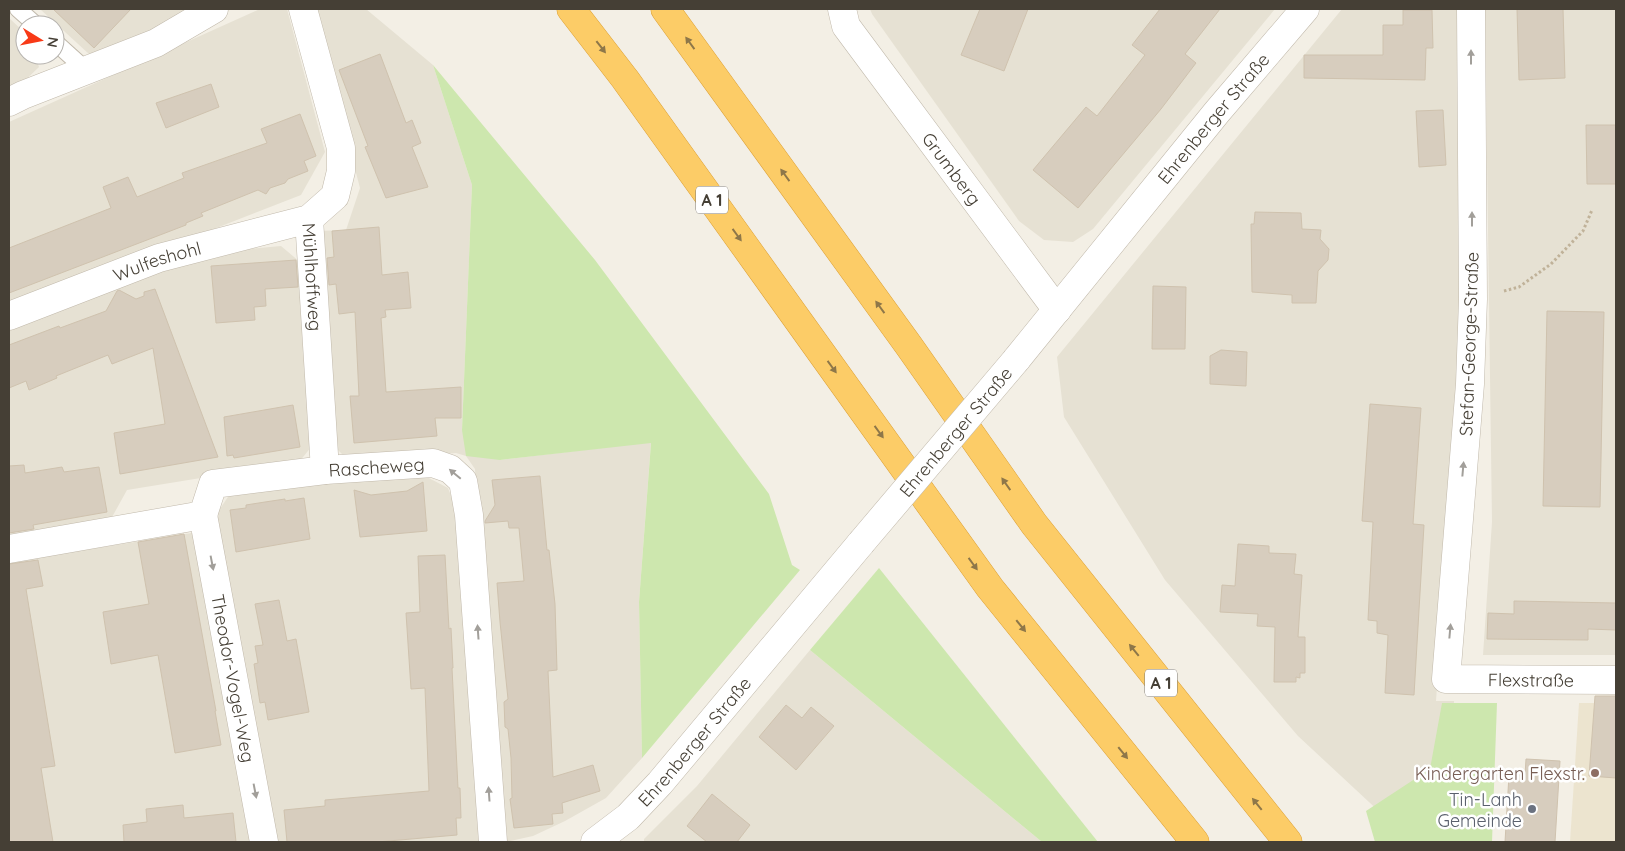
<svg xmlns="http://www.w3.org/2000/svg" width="1625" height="851" viewBox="0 0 1625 851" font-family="Quicksand,sans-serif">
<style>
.residential{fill:#e6e1d3}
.education{fill:#ece4cf}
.green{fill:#cde7ae}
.building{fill:#d7cdbe;stroke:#cfc2ae}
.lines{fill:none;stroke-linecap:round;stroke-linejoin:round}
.service-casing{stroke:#c1b9ab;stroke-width:18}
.minor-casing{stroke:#c1b9ab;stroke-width:29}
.motorway-casing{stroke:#dca036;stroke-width:29}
.path{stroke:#c0b299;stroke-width:3;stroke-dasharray:2.5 2.5;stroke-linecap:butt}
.service{stroke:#fff;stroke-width:16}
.minor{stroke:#fff;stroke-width:28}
.motorway{stroke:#fccc67;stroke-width:28}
.minor-bridge-casing{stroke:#c1b9ab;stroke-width:29;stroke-linecap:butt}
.minor-bridge{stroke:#fff;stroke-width:28}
.oneway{fill:#8e7749}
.oneway2{fill:#a29f9a}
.education-dot{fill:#8d6e63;stroke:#fff;stroke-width:2}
.worship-dot{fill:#6b7280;stroke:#fff;stroke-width:2}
.labels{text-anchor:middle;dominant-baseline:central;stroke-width:5;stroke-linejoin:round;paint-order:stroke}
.shield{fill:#fff;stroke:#7d7972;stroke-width:1}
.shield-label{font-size:16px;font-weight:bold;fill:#453f35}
.street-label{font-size:18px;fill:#453f35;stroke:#fff}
.education-label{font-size:18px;fill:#785e54;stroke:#fff;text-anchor:end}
.worship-label{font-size:18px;fill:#5b616d;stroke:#fff;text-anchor:end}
</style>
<rect width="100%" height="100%" fill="#f3efe5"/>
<g class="residential">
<path d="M40,9H193L147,41L89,54Z"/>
<path d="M260,9H287L325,152L301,195L9,309V122Z"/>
<path d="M313,9H366L433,65L472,185L462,430L500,460L651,442L639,602L642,758L606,798L565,821L533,836L506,842H498L475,469L466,456L456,453L348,460L333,445L317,231L346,230L360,188Z"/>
<path d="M870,9H1275L1093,229L1073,242L1044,240L1019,221L872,14Z"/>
<path d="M1342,9H1464L1465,367L1454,449L1436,701H1454L1452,739L1412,842L1298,736L1165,580L1064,417L1057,357Z"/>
<path d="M1485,9H1616V655H1483L1492,522Z"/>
<path d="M9,18L25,33V55H35L39,67L18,87L9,91Z"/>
<path d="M281,246L300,262L312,446L299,462L127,490L106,528L9,543V329L206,253Z"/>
<path d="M421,474L448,488L458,514L479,842H273L215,516L230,494L324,481Z"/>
<path d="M198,532L253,842H9V562Z"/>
<path d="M810,650L1042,842H644V839L697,786Z"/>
</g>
<path class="education" d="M1579,703H1616V842H1570Z"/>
<g class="green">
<path d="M433,65L595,260L769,494L792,565L800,570L642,758L639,602L651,443L500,460L466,456L462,430L472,185Z"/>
<path d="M879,568L1098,842H1042L810,650Z"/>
<path d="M1442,703H1497L1492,842H1375L1366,811L1430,769Z"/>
</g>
<g class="building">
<path d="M53,9H131L94,48Z"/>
<path d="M980,9H1028L1004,71L961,55Z"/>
<path d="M1160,9H1220L1185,54L1196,63L1161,109L1078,208L1033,170L1086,107L1097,116L1145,55L1132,45Z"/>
<path d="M1517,9H1563L1565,78L1519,80Z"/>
<path d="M1403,10H1432L1433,48H1426L1425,80L1304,78V55H1383V25H1403Z"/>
<path d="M380,54L406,123L412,120L421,143L412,147L428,187L386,198L365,147L368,146L339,70Z"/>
<path d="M211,84L219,107L166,128L156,103Z"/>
<path d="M1443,110L1446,165L1419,167L1416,111Z"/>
<path d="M300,114L316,156L304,161L308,171L288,179L285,183L270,188L266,194L258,190L201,213L203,216L186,223V225L9,293V248L111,208L103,187L128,177L137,197L184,178L182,173L267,143L261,129Z"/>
<path d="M1586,125H1616V184H1587Z"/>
<path d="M1255,212L1301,213L1302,229L1321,230L1320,239L1329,249L1328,260L1318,271L1316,303H1292V295L1252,292L1251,224H1254Z"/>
<path d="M379,227L382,275L408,272L411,308L385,310L386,317L381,318L386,392L461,387V418H435L437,436L354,443L350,396H359L355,312L339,314L336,284L329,285L327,258L334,257L332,231Z"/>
<path d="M296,260L298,287L265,289L266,306L254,307L255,320L216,323L211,266Z"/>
<path d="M1153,286L1186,287L1185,349H1152Z"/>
<path d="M155,289L218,457L120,474L114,433L165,424L153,348L112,364L108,355L56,376L57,378L29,390L26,381L9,388V345L59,326L60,328L106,311L117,291L119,290L136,299L144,296V292Z"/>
<path d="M1547,311L1604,312L1600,507L1543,506Z"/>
<path d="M1221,350L1247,352L1246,386L1210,384V356Z"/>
<path d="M1370,404L1421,408L1413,524L1424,525L1414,695L1385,693L1388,635L1377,633V621L1368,620L1373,522L1362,521Z"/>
<path d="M293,405L300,447L234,458L233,455L227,456L224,417Z"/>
<path d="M24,465L25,473L62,467L64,472L99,467L107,512L33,525L34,529L9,533V466Z"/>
<path d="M540,476L547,550H549L555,604L557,670L548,671L553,777L593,765L600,791L562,803L563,813L552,814L553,824L514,828L510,799L512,798L511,758L508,729L505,727L504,702L508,699L500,622L497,583L524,581L519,528H509L508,521L485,523V521L495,505L492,480Z"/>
<path d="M423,482L427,531L360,537L354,490L371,495L407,491Z"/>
<path d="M304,498L310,539L236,552L230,510L246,508V505L265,502L285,499V501Z"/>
<path d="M184,534L216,711H215L221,745L175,753L158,655L111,664L103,612L149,604L138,542Z"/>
<path d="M1238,544L1269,546V553L1296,554L1294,574L1302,575L1298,637H1305V673H1300V678L1296,677V682H1274L1275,627L1257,626L1258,614L1220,612L1222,585L1235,586Z"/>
<path d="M445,555L449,629L451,628L453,668H452L458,788H460L461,818H456L457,835L377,842H287L284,810L325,806V800L429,791L425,688L411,689L406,613L420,612L418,556Z"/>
<path d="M38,560L43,586L26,589L55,766L41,768L53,842H9V564Z"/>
<path d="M279,600L287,641L296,639L309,712L268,720L265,702L260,703L254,664L258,663L255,646L263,645L255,604Z"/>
<path d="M1514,601L1616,603V630L1588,629V640L1487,639L1488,613L1514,614Z"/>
<path d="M1595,696H1616V778L1589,776Z"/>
<path d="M786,705L802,718L811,707L834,726L796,770L759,737Z"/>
<path d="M1526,759L1560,761L1555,842H1505L1509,775H1525Z"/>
<path d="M712,794L750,825L737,842H707L687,826Z"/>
<path d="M183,805L184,818L233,813L236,842H124L123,825L147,822L146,809Z"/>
</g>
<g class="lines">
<g class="service-casing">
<g id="service">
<path d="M18,9L36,25"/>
<path d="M55,42L86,70"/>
</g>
</g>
<g class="minor-casing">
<g id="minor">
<path id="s1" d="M842,9L846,26L1057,310"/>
<path id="s2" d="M1471,9L1473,299L1470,384L1446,679L1616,680"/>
<path d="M9,102L23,95L156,43L214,9"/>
<path id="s3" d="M309,219L325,470"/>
<path id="s4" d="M9,316L159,258L309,219L335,196L341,171V148L303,9"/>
<path id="s5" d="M1016,360L1217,112L1305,9"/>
<path id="s6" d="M203,515L264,842"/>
<path id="s7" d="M9,549L203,515L213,484L325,470L433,463L450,469L463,481L469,515L493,842"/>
<path id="s8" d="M595,842L628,817L660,783L861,543"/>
</g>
</g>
<g class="motorway-casing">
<g id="motorway">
<path d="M571,9L625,79L990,588L1195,842"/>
<path d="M665,9L909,346L1034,524L1288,842"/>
</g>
</g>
<path class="path" d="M1504,291L1519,287L1551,264L1583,231L1592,210"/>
<use href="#service" class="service"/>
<use href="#minor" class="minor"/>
<use href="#motorway" class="motorway"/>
<g class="minor-bridge-casing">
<g id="minor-bridge">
<path id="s9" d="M861,543L1016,360"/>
</g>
</g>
<use href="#minor-bridge" class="minor-bridge"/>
</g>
<defs><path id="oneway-solid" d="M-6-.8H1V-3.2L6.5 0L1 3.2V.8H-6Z" transform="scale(1.25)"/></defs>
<g class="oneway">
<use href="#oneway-solid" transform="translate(690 43) rotate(-126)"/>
<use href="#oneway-solid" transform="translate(601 47) rotate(52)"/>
<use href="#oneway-solid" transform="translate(785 175) rotate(-126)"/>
<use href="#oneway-solid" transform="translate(737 235) rotate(54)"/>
<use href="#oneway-solid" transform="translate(880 307) rotate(-126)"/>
<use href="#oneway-solid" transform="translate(832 367) rotate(54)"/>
<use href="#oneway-solid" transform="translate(879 432) rotate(54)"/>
<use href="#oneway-solid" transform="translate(1006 484) rotate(-125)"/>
<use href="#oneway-solid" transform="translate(973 564) rotate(54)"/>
<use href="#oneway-solid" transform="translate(1021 626) rotate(51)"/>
<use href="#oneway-solid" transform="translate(1134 650) rotate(-129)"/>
<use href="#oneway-solid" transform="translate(1123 753) rotate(51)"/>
<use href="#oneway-solid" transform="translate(1257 804) rotate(-129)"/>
</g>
<g class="oneway2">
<use href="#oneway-solid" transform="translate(1471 57) rotate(-90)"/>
<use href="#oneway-solid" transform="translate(1472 219) rotate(-90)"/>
<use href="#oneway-solid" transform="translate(1463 469) rotate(-85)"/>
<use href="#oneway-solid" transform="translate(455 474) rotate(-140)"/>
<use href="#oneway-solid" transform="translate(212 563) rotate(79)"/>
<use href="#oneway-solid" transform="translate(1450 631) rotate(-85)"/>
<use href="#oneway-solid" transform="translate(478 632) rotate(-94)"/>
<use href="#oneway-solid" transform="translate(255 791) rotate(79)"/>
<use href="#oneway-solid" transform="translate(489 794) rotate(-94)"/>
</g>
<circle class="education-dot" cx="1595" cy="773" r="5"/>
<circle class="worship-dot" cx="1532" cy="809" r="5"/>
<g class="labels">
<g class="shield">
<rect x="696" y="186.5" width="32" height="27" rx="4"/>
<rect x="1145" y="669.5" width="32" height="27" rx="4"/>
</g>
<g class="shield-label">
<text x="712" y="200">A 1</text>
<text x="1161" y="683">A 1</text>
</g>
<g class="street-label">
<text stroke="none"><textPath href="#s5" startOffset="312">Ehrenberger Straße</textPath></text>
<text stroke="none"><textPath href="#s1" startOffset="195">Grumberg</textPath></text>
<text stroke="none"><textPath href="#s4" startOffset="158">Wulfeshohl</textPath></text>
<text stroke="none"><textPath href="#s3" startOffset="58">Mühlhoffweg</textPath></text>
<text transform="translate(1469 344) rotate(-88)">Stefan-George-Straße</text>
<text stroke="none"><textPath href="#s9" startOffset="146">Ehrenberger Straße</textPath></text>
<text stroke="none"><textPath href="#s7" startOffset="394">Rascheweg</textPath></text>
<text stroke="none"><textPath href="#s6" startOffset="166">Theodor-Vogel-Weg</textPath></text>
<text stroke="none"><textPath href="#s2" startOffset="756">Flexstraße</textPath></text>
<text stroke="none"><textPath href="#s8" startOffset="142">Ehrenberger Straße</textPath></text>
</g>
<g class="education-label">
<text x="1585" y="773">Kindergarten Flexstr.</text>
</g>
<g class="worship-label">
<text x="1522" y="799">Tin-Lanh<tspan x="1522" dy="21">Gemeinde</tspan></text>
</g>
</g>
<rect width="1625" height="851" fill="none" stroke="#453f35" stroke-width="20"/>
<g transform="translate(40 40) rotate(100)"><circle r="24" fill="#ffffff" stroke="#b5b2ae"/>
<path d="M0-4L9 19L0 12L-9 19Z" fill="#f83a17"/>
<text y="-8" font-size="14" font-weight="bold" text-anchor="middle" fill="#453f35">N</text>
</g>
</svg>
